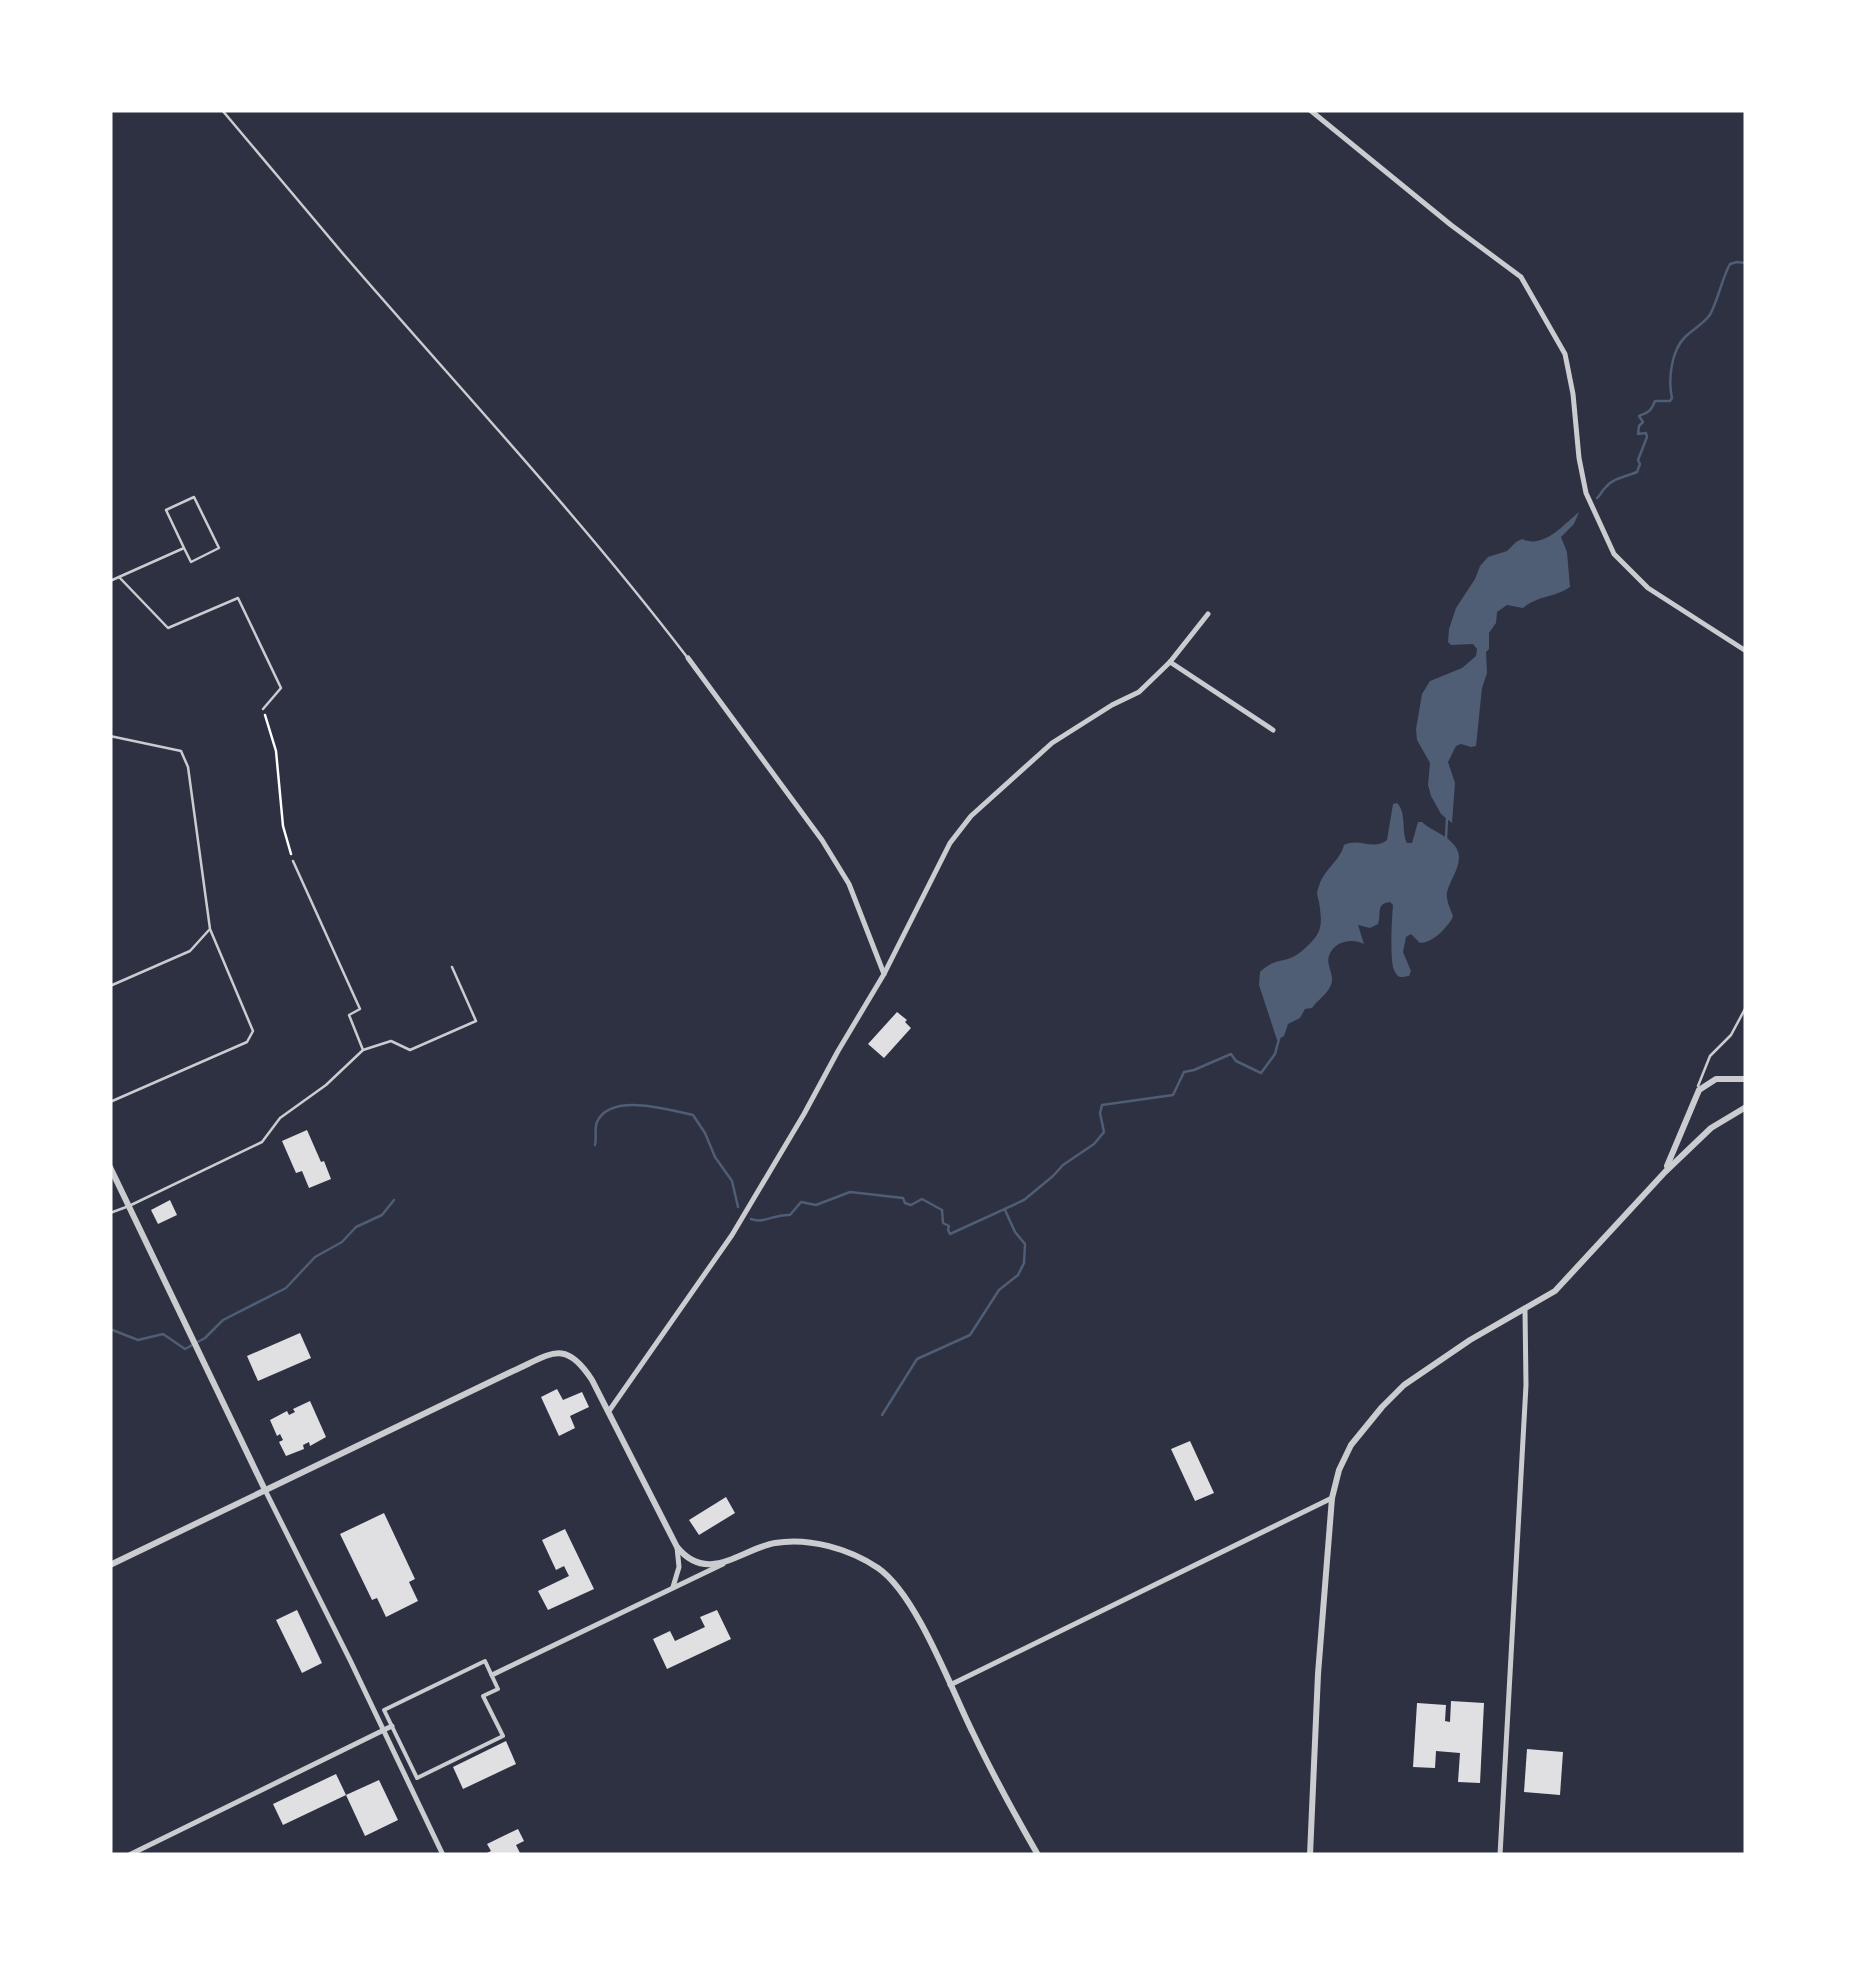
<svg xmlns="http://www.w3.org/2000/svg" width="1856" height="1965" viewBox="0 0 1856 1965" font-family="Montserrat,sans-serif">
<style>
.water{fill:#4f5d75}
.lines{fill:none;stroke-linecap:round;stroke-linejoin:round}
.stream{stroke:#4f5d75;stroke-width:2.5}
.building{fill:#e0e0e3}
.path{stroke:#fff;stroke-width:2.5}
.service{stroke:#caccd0;stroke-width:2.5}
.pedestrian{stroke:#caccd0;stroke-width:4}
.minor{stroke:#caccd0;stroke-width:5}
.tertiary{stroke:#caccd0;stroke-width:6}
</style>
<rect width="100%" height="100%" fill="#2d3142"/>
<g class="water">
<path d="M1579,512L1574,524L1561,537L1567,552L1570,587C1554,598 1539,595 1523,608L1507,605L1497,612L1496,623L1489,633V649L1486,652L1487,673L1482,688L1476,746L1471,747L1461,744L1456,746L1448,762L1455,783L1452,823L1441,814L1431,796L1428,785L1430,763L1417,740L1416,729L1422,694L1430,681L1462,668L1476,656L1477,649L1473,644L1451,645L1448,642L1449,629L1456,608L1475,579L1480,566L1488,557L1507,551L1516,542L1522,539C1544,549 1563,525 1579,512Z"/>
<path d="M1397,803C1407,813 1401,831 1407,843H1412L1418,822H1422C1433,832 1446,834 1455,846C1466,861 1451,877 1447,892C1446,901 1450,908 1453,916L1452,919C1444,930 1434,942 1420,943L1411,934L1406,937L1403,952L1411,971L1409,976C1401,977 1399,979 1395,972C1389,964 1392,917 1393,905L1390,902C1375,904 1382,913 1378,924L1370,928L1358,925L1364,944C1352,938 1334,941 1329,956C1326,964 1333,973 1332,981C1330,993 1318,999 1312,1008L1305,1009L1300,1018L1288,1024L1284,1036L1277,1040L1259,985L1260,972C1276,956 1285,965 1302,951C1322,933 1323,928 1319,902C1317,894 1316,893 1319,886C1324,869 1340,861 1344,845C1359,837 1373,851 1387,840L1393,804Z"/>
</g>
<g class="lines">
<g class="stream">
<path d="M1597,498C1601,495 1602,490 1606,487C1613,478 1628,476 1637,472L1640,464L1638,460L1647,437L1646,433L1638,434L1639,426L1643,422L1639,416C1648,412 1650,413 1655,401H1670L1672,398C1668,380 1671,351 1685,337C1692,330 1703,324 1709,316C1716,307 1722,278 1730,264L1737,262L1746,263"/>
<path d="M1446,839L1447,817"/>
<path d="M595,1145C597,1137 594,1129 597,1122C611,1092 668,1110 693,1115L705,1133L715,1157L732,1181L738,1207"/>
<path d="M751,1219C764,1224 774,1214 790,1215L801,1202L816,1205L850,1192L903,1198L905,1203L911,1205L922,1199L942,1210L943,1223L949,1226L948,1230L950,1234L1024,1200L1053,1176L1063,1165L1094,1144L1104,1132L1100,1113L1102,1105L1173,1095L1184,1072L1194,1070L1231,1054L1236,1061L1261,1073L1275,1054L1279,1039"/>
<path d="M110,1329L138,1340L163,1334L185,1349L205,1338L223,1320L286,1288L315,1257L342,1242L356,1227L382,1215L394,1200"/>
<path d="M882,1415L917,1359L970,1335L999,1290L1018,1275L1024,1263L1025,1244L1015,1232L1005,1210"/>
</g>
</g>
<g class="building">
<path d="M897,1012L907,1020L905,1022L911,1028L884,1058L868,1044Z"/>
<path d="M307,1130L321,1162L324,1161L331,1179L309,1188L302,1171L296,1173L282,1141Z"/>
<path d="M170,1200L177,1215L158,1224L151,1210Z"/>
<path d="M300,1333L311,1358L258,1381L247,1356Z"/>
<path d="M557,1389L563,1400L582,1392L589,1407L570,1416L575,1428L559,1436L541,1397Z"/>
<path d="M310,1401L326,1437L310,1446L309,1442L303,1445L304,1449L286,1456L279,1442L283,1440L280,1434L277,1436L270,1420L287,1411L289,1415L295,1412L293,1409Z"/>
<path d="M1190,1441L1214,1493L1195,1501L1171,1449Z"/>
<path d="M726,1497L735,1513L699,1535L689,1520Z"/>
<path d="M384,1513L415,1579L409,1582L418,1601L386,1617L377,1598L372,1600L340,1534Z"/>
<path d="M565,1529L594,1589L548,1610L538,1591L569,1576L564,1566L556,1570L542,1540Z"/>
<path d="M297,1610L322,1663L302,1673L276,1620Z"/>
<path d="M717,1610L731,1639L667,1669L653,1639L670,1631L675,1641L705,1627L700,1617Z"/>
<path d="M1451,1701L1484,1703L1480,1783L1458,1782L1460,1753L1436,1751L1435,1768L1413,1767L1417,1703L1446,1705L1445,1721L1450,1722Z"/>
<path d="M506,1741L516,1764L463,1789L453,1767Z"/>
<path d="M1527,1749L1563,1752L1560,1795L1524,1792Z"/>
<path d="M336,1774L346,1795L379,1780L398,1820L365,1836L346,1795L283,1825L273,1804Z"/>
<path d="M518,1829L524,1841L516,1845L520,1853L483,1855L491,1851L487,1844Z"/>
</g>
<g class="lines">
<path class="path" d="M265,715L276,751L283,826L291,854"/>
<g class="service">
<path d="M222,110C263,158 304,208 345,256C460,389 580,517 687,657"/>
<path d="M119,577L168,628L238,598L281,688L263,709"/>
<path d="M110,581L184,548L191,562L219,548L194,497L166,510L184,548"/>
<path d="M110,736L181,751L188,767L210,929L253,1031L247,1042L110,1102"/>
<path d="M293,861L360,1009L349,1015L363,1050"/>
<path d="M110,986L190,951L209,930"/>
<path d="M1698,1086L1710,1056L1731,1035L1746,1007"/>
<path d="M110,1213L129,1206L262,1142L280,1118L326,1085L363,1050L391,1041L410,1050L476,1021L452,967"/>
</g>
<path class="pedestrian" d="M485,1661L498,1689L483,1696L503,1736L417,1778L384,1710Z"/>
<g class="minor">
<path d="M1310,110L1451,225L1521,277L1565,354L1573,394L1579,458L1586,493L1614,554L1648,588L1746,651"/>
<path d="M688,658L822,840L849,884L884,974"/>
<path d="M1170,662L1273,730"/>
<path d="M609,1411L732,1235L804,1114L838,1051L884,974L950,843L971,816L1052,743L1112,705L1139,692L1170,662L1208,614"/>
<path d="M265,1490L350,1660L443,1855"/>
<path d="M673,1587L679,1567L677,1547"/>
<path d="M492,1675L723,1564"/>
<path d="M950,1685L1332,1498"/>
<path d="M129,1855L392,1726"/>
<path d="M1500,1855L1526,1385L1525,1310"/>
</g>
<g class="tertiary">
<path d="M1667,1166L1699,1090L1716,1079H1746"/>
<path d="M110,1167L265,1490"/>
<path d="M110,1565L513,1371C551,1354 565,1338 592,1380L677,1547C708,1585 741,1549 775,1543C809,1537 850,1549 878,1568C917,1595 951,1689 973,1733C993,1775 1015,1815 1038,1855"/>
<path d="M1310,1855L1318,1674L1332,1498L1339,1470L1351,1445L1382,1407L1404,1385L1470,1340L1555,1291L1665,1172L1711,1128L1746,1107"/>
</g>
</g>
<rect width="1856" height="1965" fill="none" stroke="#ffffff" stroke-width="225"/>
</svg>
